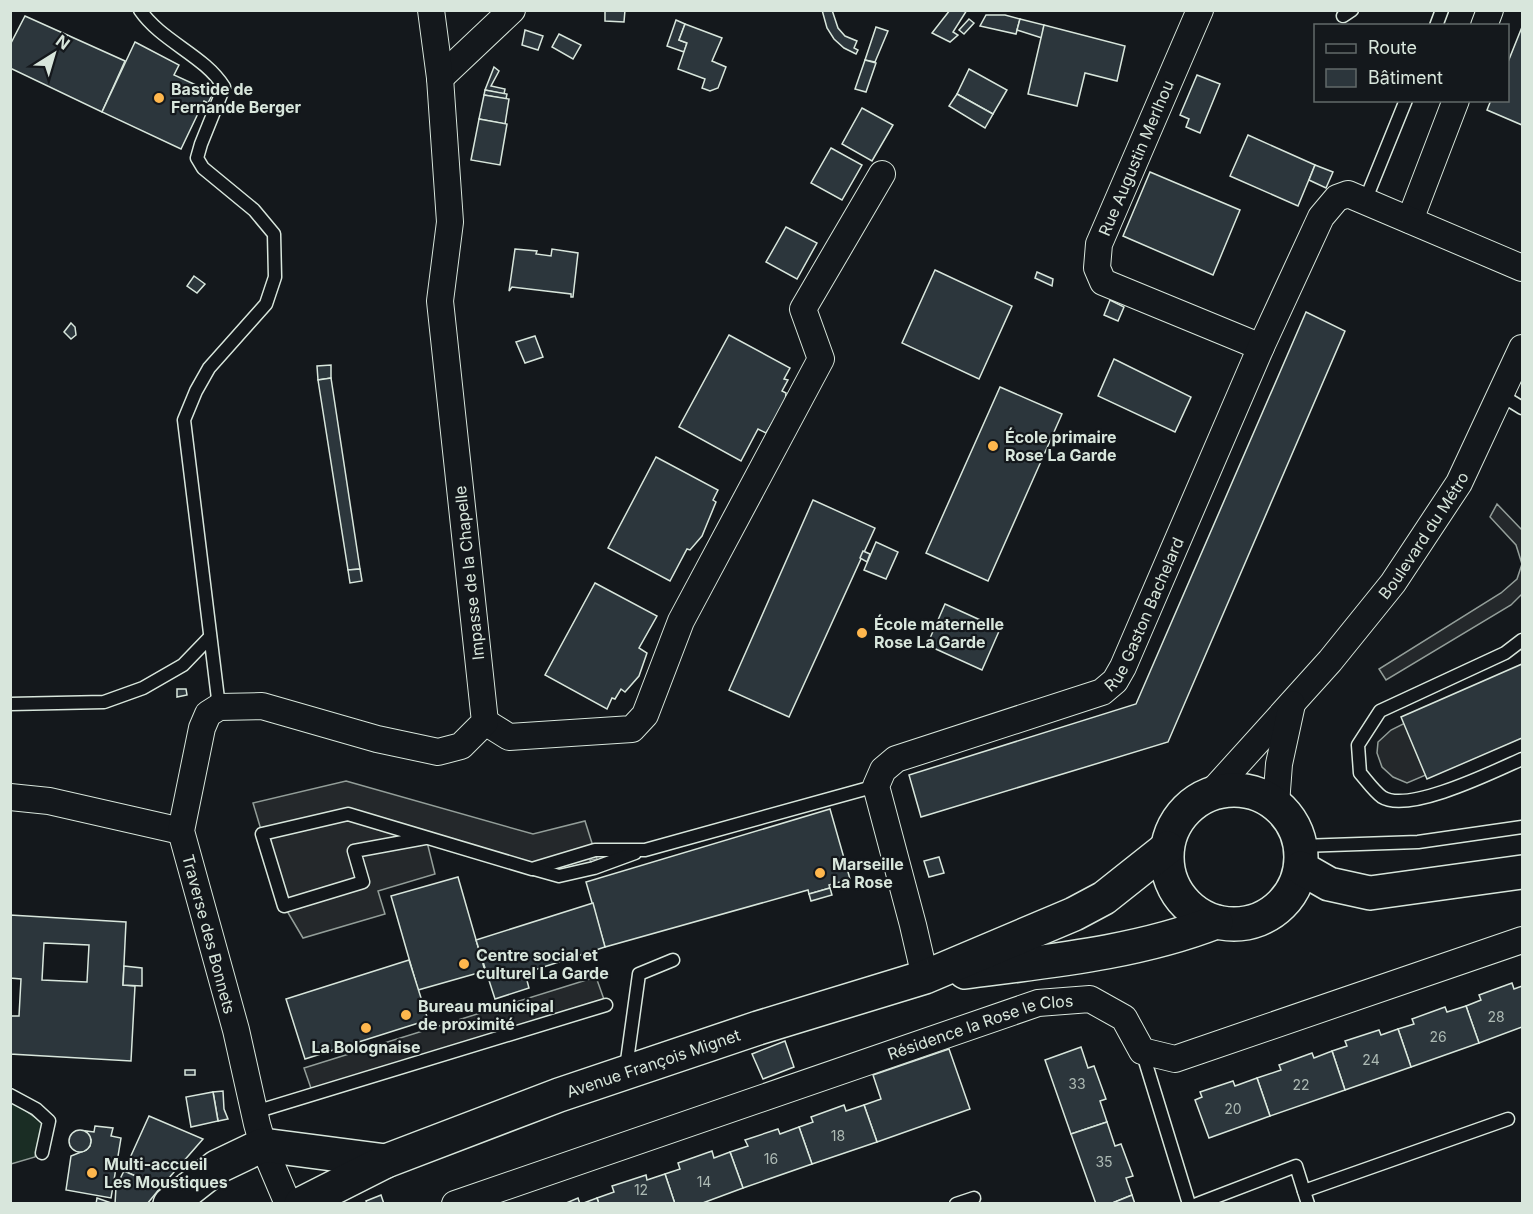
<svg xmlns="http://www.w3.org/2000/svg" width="1533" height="1214" viewBox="0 0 1533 1214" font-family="Inter,sans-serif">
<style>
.green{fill:#1a2d24;stroke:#939e99;stroke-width:1.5}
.parking{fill:#24282b;stroke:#939e99;stroke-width:1.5}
.building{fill:#2c363c;stroke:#d8e6dc;stroke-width:1.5;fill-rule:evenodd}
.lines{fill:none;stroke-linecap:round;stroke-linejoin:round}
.lane-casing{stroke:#d8e6dc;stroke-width:15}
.street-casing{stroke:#d8e6dc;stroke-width:28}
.secondary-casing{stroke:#d8e6dc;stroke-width:36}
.lane{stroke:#14181c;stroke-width:12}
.street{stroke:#14181c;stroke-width:26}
.secondary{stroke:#14181c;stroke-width:33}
.poi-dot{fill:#ffb74d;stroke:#14181c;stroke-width:2}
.labels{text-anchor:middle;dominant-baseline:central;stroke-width:4.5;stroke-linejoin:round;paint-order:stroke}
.number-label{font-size:14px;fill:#adbab4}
.poi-label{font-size:16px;font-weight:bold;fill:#d8e6dc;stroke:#14181c;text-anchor:start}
.street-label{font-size:16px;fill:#d8e6dc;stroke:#14181c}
</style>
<rect width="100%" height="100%" fill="#14181c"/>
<path class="green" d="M11,1103L16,1104L43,1123L35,1157L11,1164Z"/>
<g class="parking">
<path d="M1497,504L1522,530V594L1511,605L1386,680L1379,669L1501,593L1517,579L1522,564L1516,545L1490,517Z"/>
<path d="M1522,673V734L1407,783L1393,777L1382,767L1377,753L1378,742L1391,730L1423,714Z"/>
<path d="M346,781L533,834L585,821L597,859L590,860L594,868L559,876L426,838L435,874L378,891L385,914L303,938L284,906L253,803Z"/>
<path d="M596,977L606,1005L313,1094L304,1068Z"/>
</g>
<g class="building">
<path d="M605,10H625L624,22L605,21Z"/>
<path d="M822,10H832L838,28L845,36L857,41L854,48L858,50L856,54L844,48L834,39L827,28Z"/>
<path d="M950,10H967L953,32L958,35L950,42L932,33Z"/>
<path d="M986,15H1005L1020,19L1016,34L980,26Z"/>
<path d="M25,16L125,61L102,112L10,68V45Z"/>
<path d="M969,19L974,23L964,34L959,30Z"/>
<path d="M1020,19L1044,25L1042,38L1017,30Z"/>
<path d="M676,20L685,24L679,40L687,43L684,52L667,46Z"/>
<path d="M685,24L722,38L712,61L726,67L718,88L710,91L702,88L705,79L678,69L687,43L679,40Z"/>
<path d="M1044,25L1125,46L1117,81L1085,73L1077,106L1028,94Z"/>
<path d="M876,27L888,31L875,62L865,60Z"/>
<path d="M1522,27V125L1487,110L1491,100H1508V62Z"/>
<path d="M525,30L543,36L538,50L522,45Z"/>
<path d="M559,34L581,45L573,59L552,47Z"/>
<path d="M135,42L179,65L174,75L209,91L208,94L212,95L208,103L204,101L181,149L102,112Z"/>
<path d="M865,60L876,63L866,92L855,89Z"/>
<path d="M494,67L499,71L491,86L505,89L504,94L485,90Z"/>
<path d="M969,69L1007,90L993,114L957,94Z"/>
<path d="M1197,75L1220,84L1200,133L1186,127L1189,119L1180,115Z"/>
<path d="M485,90L507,94L506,99L484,95Z"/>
<path d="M957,94L993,114L985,128L949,106Z"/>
<path d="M484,95L509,99L505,124L479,119Z"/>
<path d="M862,108L893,125L872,161L842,144Z"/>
<path d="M479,119L507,124L500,165L471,160Z"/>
<path d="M1248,135L1315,165L1298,206L1230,176Z"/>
<path d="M831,148L862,165L842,200L811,183Z"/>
<path d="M1315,165L1333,172L1326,188L1309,180Z"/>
<path d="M1150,172L1240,210L1213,275L1123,236Z"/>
<path d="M786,227L817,243L797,279L766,262Z"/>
<path d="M515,249L537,251L536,254L551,256L552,249L578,253L573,297H571V294L512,287L509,291Z"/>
<path d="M935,270L1012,306L979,379L902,343Z"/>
<path d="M1037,272L1053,279L1052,286L1035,278Z"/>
<path d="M194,276L205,284L197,293L187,286Z"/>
<path d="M1110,300L1124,307L1118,321L1104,315Z"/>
<path d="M1306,312L1345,331L1168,742L921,817L909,775L1136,704Z"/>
<path d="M71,323L75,327L76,335L71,339L64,332Z"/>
<path d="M729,335L790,368L784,379L788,380L782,391L786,393L785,403L766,433L758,429L741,461L679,427Z"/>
<path d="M535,336L543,357L525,363L516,342Z"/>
<path d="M1114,359L1191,397L1175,432L1098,396Z"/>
<path d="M331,365V378L318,380L317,366Z"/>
<path d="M331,378L360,569L348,570L318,380Z"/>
<path d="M1000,387L1062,414L988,581L926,553Z"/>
<path d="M656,457L718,490L713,500L716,502L702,536L690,550L687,549L670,581L608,548Z"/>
<path d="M813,500L875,528L789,717L729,690Z"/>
<path d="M876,542L898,552L886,579L864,570Z"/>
<path d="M863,551L870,554L867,562L860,558Z"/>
<path d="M360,569L362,581L350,583L348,570Z"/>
<path d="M595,583L657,616L639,648L647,653L639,676L625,692L621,689L615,699L612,698L607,709L545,675Z"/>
<path d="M945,604L1000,629L982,670L927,645Z"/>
<path d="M1522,664V738L1427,779L1401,717Z"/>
<path d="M177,689H186L187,695L177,697Z"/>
<path d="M830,809L850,879L829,885L830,888L809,894L808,890L605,947L586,882Z"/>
<path d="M939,857L944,873L929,877L924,861Z"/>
<path d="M458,877L485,971L418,990L391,896Z"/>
<path d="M830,888L832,895L811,901L809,894Z"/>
<path d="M593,903L605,947L525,973L529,988L495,999L476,940Z"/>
<path d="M10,915L126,922L123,985L135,986L131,1061L10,1054V1016H19L21,979L10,978ZM44,943L89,945L87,982L42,980Z"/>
<path d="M409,960L428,1020L305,1059L286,999Z"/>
<path d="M124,966L142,968V986L123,985Z"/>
<path d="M1512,983L1514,989L1522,986V1027L1479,1043L1466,1006L1481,1000L1479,995Z"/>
<path d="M1466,1006L1479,1043L1411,1067L1398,1029L1414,1024L1412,1019L1445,1007L1447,1012Z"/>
<path d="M1398,1029L1411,1067L1345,1090L1332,1051L1347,1046L1345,1041L1379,1030L1381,1035Z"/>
<path d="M785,1041L794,1067L763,1079L752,1054Z"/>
<path d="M1081,1047L1088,1068L1094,1066L1106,1099L1100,1101L1107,1122L1071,1134L1045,1060Z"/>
<path d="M949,1049L970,1109L877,1142L864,1105L881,1099L873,1075Z"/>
<path d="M1332,1051L1345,1090L1270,1116L1257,1078L1281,1070L1279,1065L1312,1053L1314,1058Z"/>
<rect x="185" y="1070" width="10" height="5"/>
<path d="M1257,1078L1270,1116L1209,1138L1195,1100L1202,1097L1200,1092L1233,1081L1235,1086Z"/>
<path d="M223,1091L224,1109L228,1119L218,1121L213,1092Z"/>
<path d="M213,1092L218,1121L191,1127L186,1097Z"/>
<path d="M844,1105L846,1111L864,1105L877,1142L812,1164L799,1127L813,1122L811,1117Z"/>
<path d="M149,1116L203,1139L161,1187L124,1171Z"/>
<path d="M1107,1122L1115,1146L1121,1144L1133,1176L1126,1178L1132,1195L1110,1204H1096L1071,1134Z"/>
<path d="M95,1126L113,1128L111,1136L121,1138L111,1198L66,1190L71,1156L86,1150L90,1146L91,1140L86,1131L94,1132Z"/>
<path d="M799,1127L812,1164L743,1188L730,1152L748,1146L745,1140L778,1129L780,1134Z"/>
<circle cx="80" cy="1141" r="11"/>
<path d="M712,1151L714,1158L730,1152L743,1188L700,1204H675L665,1174L680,1169L678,1163Z"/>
<path d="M124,1171L161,1187L147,1204H115L116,1187Z"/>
<path d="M665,1174L675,1204H599L597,1198L614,1192L612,1186L646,1175L647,1180Z"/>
<path d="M381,1195L384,1204H367L366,1201Z"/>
<path d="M1132,1195L1135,1204H1110Z"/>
<path d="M97,1198L114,1204H96Z"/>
<path d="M578,1198L580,1204H564Z"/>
<path d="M597,1198L599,1204H581Z"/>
</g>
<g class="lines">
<g class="lane-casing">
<g id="lane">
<path d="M140,10C162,42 204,55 224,87L201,144L197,158L203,168L254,210L274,234L275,277L266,304L209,368L196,391L184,420L219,707"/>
<path d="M1343,16L1352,10"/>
<path d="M1436,26L1442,10"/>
<path d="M1365,201L1406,100"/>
<path d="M1501,395L1522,408"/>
<path d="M1522,640L1505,653L1380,711L1358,745L1360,773C1367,781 1374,791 1382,797C1408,814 1495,771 1522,759"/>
<path d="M10,704L104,702L143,688L183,665L210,637"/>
<path d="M425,838L354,851L363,882L284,906L262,834L348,814L532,869L595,850H645L876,786"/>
<path d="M1301,846L1418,842L1522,827"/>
<path d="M534,869L559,876L594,868L635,853"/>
<path d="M1142,1051L1189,1204"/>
<path d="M626,1068L639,974L673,960"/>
<path d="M10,1095L36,1109L49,1121L42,1153"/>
<path d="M255,1112L606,1005"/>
<path d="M1304,1191L1508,1119"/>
<path d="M956,1204L974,1198"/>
<path d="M1197,1204L1296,1166L1308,1204"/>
</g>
</g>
<g class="street-casing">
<g id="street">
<path d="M1200,10L1099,244L1097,268L1103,282L1261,347"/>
<path d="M1484,26L1490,10"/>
<path d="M440,78L512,10"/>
<path d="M1410,220L1456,100"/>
<path d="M485,722L509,737L632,729L645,715L681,621L821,359L803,309L882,174"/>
<path id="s1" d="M1210,794L1330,661L1393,583L1459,483L1522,348"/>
<path d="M10,797L49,801L181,831"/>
<path d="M1276,804L1279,764L1292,704"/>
<path id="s2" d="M925,977L913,925L876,786L883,770L896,759L1102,692L1115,681L1123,667L1261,347L1321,217L1337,198L1348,194L1522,268"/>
<path d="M288,1204L263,1145L257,1124L236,1030L181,831L202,728L208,714L219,707L262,706L377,739L438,752L461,746L485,722L440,301L450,222L440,78L431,10"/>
<path id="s3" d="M455,1204L1038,1003L1090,999L1124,1018L1142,1051L1175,1059L1522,940"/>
</g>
</g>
<g class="secondary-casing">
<g id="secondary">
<circle cx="1234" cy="857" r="67"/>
<path d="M1301,868L1329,884L1370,893L1522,872"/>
<path d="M965,972C1049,961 1136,953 1216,922"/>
<path d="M170,1204L217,1167L263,1145L386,1161"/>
<path id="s4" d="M301,1204L386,1161L559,1095L758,1028L925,977L1074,914L1104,898L1167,848"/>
</g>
</g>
<use href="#lane" class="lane"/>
<use href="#street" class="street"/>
<use href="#secondary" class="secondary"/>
</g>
<g class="poi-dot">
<circle cx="159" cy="98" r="6"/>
<circle cx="993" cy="446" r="6"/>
<circle cx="862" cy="633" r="6"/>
<circle cx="820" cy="873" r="6"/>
<circle cx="464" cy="964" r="6"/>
<circle cx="406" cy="1015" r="6"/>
<circle cx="366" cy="1028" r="6"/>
<circle cx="92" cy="1173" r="6"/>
</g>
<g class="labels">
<g class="number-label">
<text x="1496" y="1016">28</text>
<text x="1438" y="1036">26</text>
<text x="1371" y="1059">24</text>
<text x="1077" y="1083">33</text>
<text x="1301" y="1084">22</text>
<text x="1233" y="1108">20</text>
<text x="838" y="1135">18</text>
<text x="771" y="1158">16</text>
<text x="1104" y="1161">35</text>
<text x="704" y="1181">14</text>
<text x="641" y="1189">12</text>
</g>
<g class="poi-label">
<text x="171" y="89">Bastide de<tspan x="171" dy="18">Fernande Berger</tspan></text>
<text x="1005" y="437">École primaire<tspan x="1005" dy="18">Rose La Garde</tspan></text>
<text x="874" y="624">École maternelle<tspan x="874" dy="18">Rose La Garde</tspan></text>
<text x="832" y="864">Marseille<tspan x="832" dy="18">La Rose</tspan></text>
<text x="476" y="955">Centre social et<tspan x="476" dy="18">culturel La Garde</tspan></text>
<text x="418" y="1006">Bureau municipal<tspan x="418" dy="18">de proximité</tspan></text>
<text x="366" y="1047" text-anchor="middle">La Bolognaise</text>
<text x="104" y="1164">Multi-accueil<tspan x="104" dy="18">Les Moustiques</tspan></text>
</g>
<g class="street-label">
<text transform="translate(1136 158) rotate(-67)">Rue Augustin Merlhou</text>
<text stroke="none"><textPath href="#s1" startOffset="336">Boulevard du Métro</textPath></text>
<text transform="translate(469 573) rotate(-96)">Impasse de la Chapelle</text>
<text stroke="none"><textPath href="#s2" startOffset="538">Rue Gaston Bachelard</textPath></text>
<text transform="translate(209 934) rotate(75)">Traverse des Bonnets</text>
<text stroke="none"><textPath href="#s3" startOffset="555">Résidence la Rose le Clos</textPath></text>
<text stroke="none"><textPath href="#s4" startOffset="380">Avenue François Mignet</textPath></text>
</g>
</g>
<rect width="1533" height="1214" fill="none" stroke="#d8e6dc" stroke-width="24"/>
<rect x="1314" y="24" width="195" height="78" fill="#14181c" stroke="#626a69" stroke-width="1.5"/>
<rect x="1326" y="44" width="30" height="9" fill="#14181c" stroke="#626a69" stroke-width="1.5"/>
<text x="1368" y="54" font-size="18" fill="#d8e6dc">Route</text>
<rect x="1326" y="69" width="30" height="18" fill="#2c363c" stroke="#626a69" stroke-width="1.5"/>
<text x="1368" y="84" font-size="18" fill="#d8e6dc">Bâtiment</text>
<g transform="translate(54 54) rotate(37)" stroke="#14181c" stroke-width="4.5" paint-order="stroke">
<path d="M0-4.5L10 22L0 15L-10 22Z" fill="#d8e6dc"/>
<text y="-9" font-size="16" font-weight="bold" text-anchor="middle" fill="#d8e6dc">N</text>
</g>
</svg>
